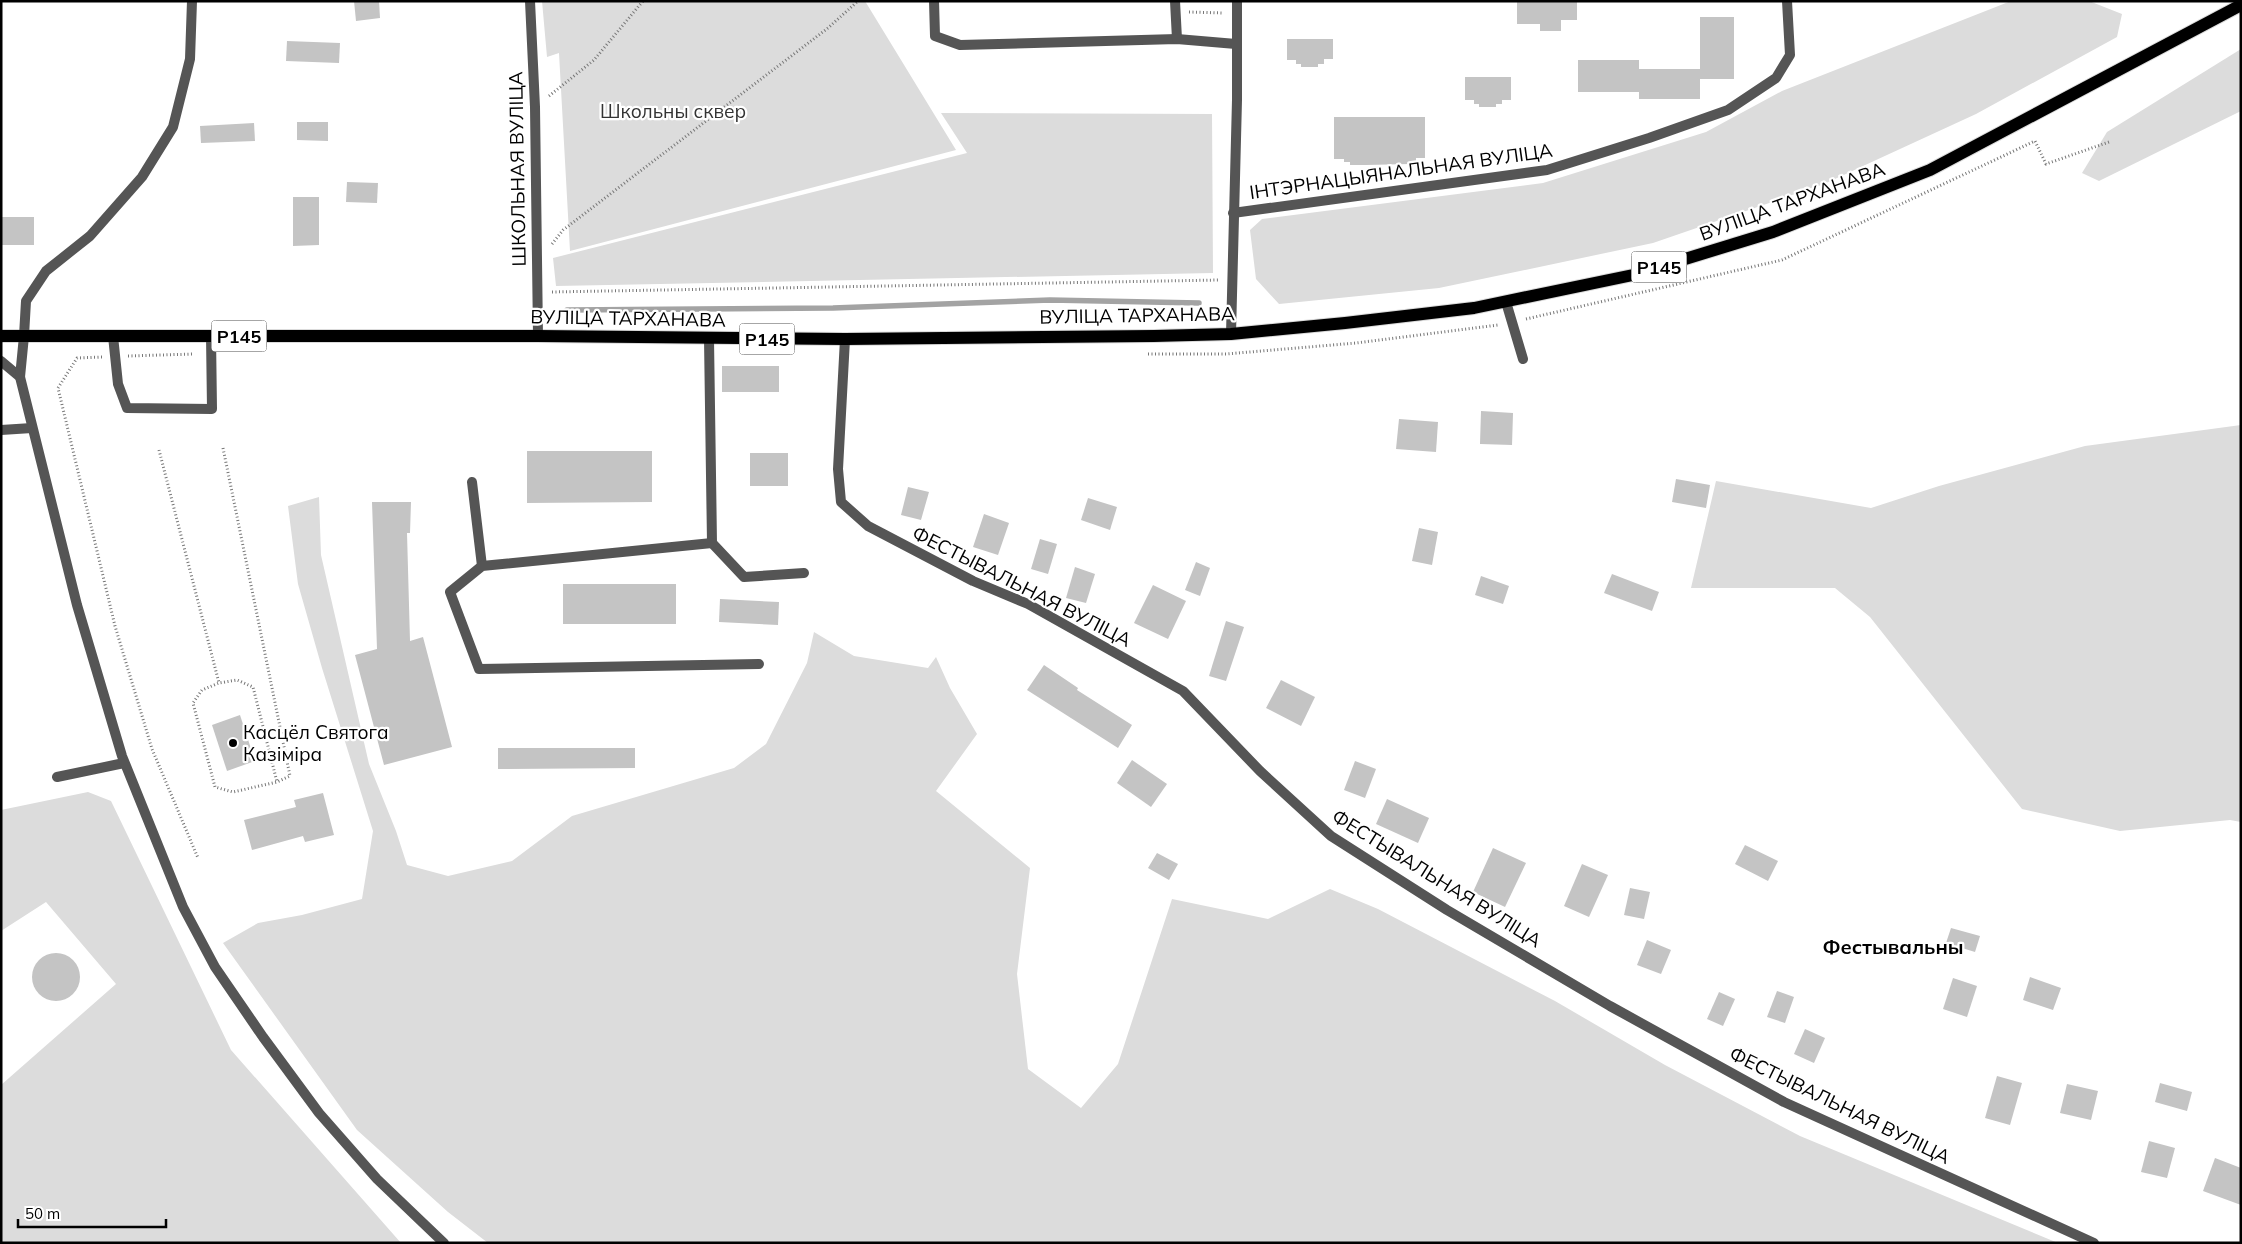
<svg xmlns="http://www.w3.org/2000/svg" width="2242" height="1244" viewBox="0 0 2242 1244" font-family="Mulish,sans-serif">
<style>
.green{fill:#dcdcdc}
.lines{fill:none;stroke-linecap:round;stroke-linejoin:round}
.stream{stroke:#a3a3a3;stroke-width:5.5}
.building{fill:#c4c4c4}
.primary-casing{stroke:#dbdbdb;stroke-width:14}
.path{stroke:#777;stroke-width:3;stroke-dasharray:1 2.5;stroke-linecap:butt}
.service{stroke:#555;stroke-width:10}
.minor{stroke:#555;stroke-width:10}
.tertiary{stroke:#555;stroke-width:10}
.primary{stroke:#000;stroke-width:12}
.poi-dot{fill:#000;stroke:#fff;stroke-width:2}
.labels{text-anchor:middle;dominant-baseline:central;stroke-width:4.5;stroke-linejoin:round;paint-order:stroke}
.shield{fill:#fff;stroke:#4c4c4c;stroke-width:1}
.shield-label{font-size:18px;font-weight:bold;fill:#000}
.park-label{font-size:19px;fill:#333;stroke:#fff}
.street-label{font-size:19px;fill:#000;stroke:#fff}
.poi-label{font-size:19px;fill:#000;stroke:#fff;text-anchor:start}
.neighbourhood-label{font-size:20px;font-weight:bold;fill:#000;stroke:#fff}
</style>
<rect width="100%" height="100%" fill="#fff"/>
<g class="green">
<path d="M542,1H865L956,150L570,251L559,53L547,57Z"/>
<path d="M2011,1H2089L2122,14L2117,37L1976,114L1824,184L1653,243L1439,288L1279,304L1256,279L1250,230L1262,219L1543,183L1706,132L1782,91Z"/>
<path d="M2241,49V111L2099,181L2082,173L2107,132Z"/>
<path d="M941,113L1212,114L1213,273L556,286L553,258L967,153Z"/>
<path d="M2241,425V822L2230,820L2120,831L2022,809L1870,617L1835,588H1691L1716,481L1871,508L1939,486L2085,446Z"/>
<path d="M319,497L321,555L369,764L396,831L407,865L448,876L512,861L572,816L734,768L766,744L807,663L814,632L854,656L928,668L936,657L950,688L977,734L936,791L1030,868L1017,974L1028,1069L1081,1108L1118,1064L1172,899L1268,919L1330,889L1378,909L1555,1001L1665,1065L1800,1136L2058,1243H488L448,1212L357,1130L223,943L258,923L302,915L362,899L373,831L322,668L298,584L288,506Z"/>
<path d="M88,792L111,801L231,1050L401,1243H1V1085L116,984L46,902L1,931V810Z"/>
</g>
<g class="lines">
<path class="stream" d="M567,310L833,308L1050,300L1199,303"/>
</g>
<g class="building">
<path d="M354,1H379L380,18L356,21Z"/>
<path d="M1517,1H1577V20H1561V31H1540V24H1517Z"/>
<path d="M1700,17H1734V79H1700V99H1639V92H1578V60H1639V69H1700Z"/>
<path d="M1287,39H1333V59H1324V64H1318V67H1301V64H1296V60H1287Z"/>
<path d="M287,41L340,43L339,63L286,61Z"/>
<path d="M1465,77H1511V100H1502V104H1496V107H1479V104H1474V100H1465Z"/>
<path d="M1334,117H1425V158H1416V162H1410V164L1366,165H1350V162H1344V159H1334Z"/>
<path d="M297,122H328V141L297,140Z"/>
<path d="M254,123L255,141L201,143L200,126Z"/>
<path d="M347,182L378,183L377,203L346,202Z"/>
<path d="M293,197H319V245L293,246Z"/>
<rect x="1" y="217" width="33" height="28"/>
<rect x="722" y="366" width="57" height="26"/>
<path d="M1481,411L1513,413L1512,445L1480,444Z"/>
<path d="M1399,419L1438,422L1436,452L1396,449Z"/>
<path d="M527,451H652V502L527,503Z"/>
<rect x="750" y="453" width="38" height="33"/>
<path d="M1676,479L1710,485L1706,508L1672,502Z"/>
<path d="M908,487L929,492L921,520L901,515Z"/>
<path d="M1088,498L1117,507L1110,530L1081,520Z"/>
<path d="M372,502H411L410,533H407L410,641L423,637L452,747L384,765L355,655L377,649Z"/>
<path d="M984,514L1009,523L998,555L973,547Z"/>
<path d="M1419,528L1438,532L1432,565L1412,561Z"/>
<path d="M1040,539L1057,544L1048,574L1031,569Z"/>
<path d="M1196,562L1210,568L1200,596L1185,590Z"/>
<path d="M1075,567L1095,574L1086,603L1066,598Z"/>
<path d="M1612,574L1659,592L1652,611L1604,593Z"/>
<path d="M1481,576L1509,586L1503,604L1475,595Z"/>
<rect x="563" y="584" width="113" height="40"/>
<path d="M1153,585L1186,601L1168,639L1134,623Z"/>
<path d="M720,599L779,602L778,625L719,622Z"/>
<path d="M1226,621L1244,627L1226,681L1209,676Z"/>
<path d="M1044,665L1078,688L1077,690L1132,725L1118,748L1027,690Z"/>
<path d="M1281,680L1315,697L1301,726L1266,708Z"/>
<path d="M240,715L255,761L227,771L212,725Z"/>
<path d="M498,748H635V768L498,769Z"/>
<path d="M1132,760L1167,784L1151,807L1117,783Z"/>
<path d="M1355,761L1376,769L1365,798L1344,790Z"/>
<path d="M323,793L334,835L305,842L303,836L252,850L244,820L296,807L294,800Z"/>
<path d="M1387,799L1429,818L1418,843L1376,824Z"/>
<path d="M1745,845L1778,861L1768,881L1735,864Z"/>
<path d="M1493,848L1526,863L1505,907L1473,892Z"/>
<path d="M1157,853L1178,864L1169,880L1148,868Z"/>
<path d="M1582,864L1608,875L1589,917L1564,906Z"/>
<path d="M1630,888L1650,892L1644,919L1624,915Z"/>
<path d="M1951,928L1980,936L1975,952L1946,943Z"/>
<path d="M1647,940L1671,950L1661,974L1637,965Z"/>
<circle cx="56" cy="977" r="24"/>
<path d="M2030,977L2061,988L2053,1010L2023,1000Z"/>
<path d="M1953,978L1977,986L1967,1017L1943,1009Z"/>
<path d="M1777,991L1794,997L1785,1023L1767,1017Z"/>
<path d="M1719,992L1735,999L1723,1026L1707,1019Z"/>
<path d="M1805,1029L1825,1038L1814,1063L1794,1054Z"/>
<path d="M1997,1076L2022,1083L2010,1125L1985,1118Z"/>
<path d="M2160,1083L2192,1092L2187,1111L2155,1102Z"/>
<path d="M2067,1084L2098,1091L2091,1120L2060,1113Z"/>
<path d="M2149,1141L2175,1148L2167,1178L2141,1172Z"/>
<path d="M2215,1158L2241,1168V1205L2203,1191Z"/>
</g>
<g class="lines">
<g class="primary-casing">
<path id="primary" d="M1,336H538L845,339L1154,336L1231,334L1345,323L1474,308L1633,275L1773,232L1930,170L2241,5"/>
</g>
<g class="path">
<path d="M1189,12L1223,13"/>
<path d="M549,96L594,60L643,1"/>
<path d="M552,244L563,230L828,28L858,1"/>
<path d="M552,292L1218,280"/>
<path d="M1526,319L1782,260L2035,141L2046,164L2109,142"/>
<path d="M1148,354H1226L1356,343L1498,325"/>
<path d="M128,356L194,354"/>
<path d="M102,357L77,358L58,388L115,626L152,749L198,858"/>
<path d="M223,448L290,776L277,782L233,792L215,787L193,703L202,690L219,683L237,680L253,687L277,782"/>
<path d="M159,450L219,683"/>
</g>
<g class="service">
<path d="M934,1L935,36L960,45L1177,39L1236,44"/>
<path d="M1175,1L1177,39"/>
<path d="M1506,302L1523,359"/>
<path d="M113,336L118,384L127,408L212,409L211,336"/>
<path d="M709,339L712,543L744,577L804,573"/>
<path d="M1,430L32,428"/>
<path d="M472,482L482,566"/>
<path d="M712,543L482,566L450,592L479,669L759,664"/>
<path d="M57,777L124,763"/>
</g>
<g class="minor">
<path d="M530,1L535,107L538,336"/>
<path d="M1233,213L1547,170L1649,138L1728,110L1776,78L1790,55L1787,1"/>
<path d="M1231,334L1237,100V1"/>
<path d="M24,336L26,301L46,271L90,236L142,177L173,127L190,59L192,1"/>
<path d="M845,339L838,469L841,502L868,526L973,581L1028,604L1183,691L1260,771L1331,836L1447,910L1610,1006L1784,1102L2094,1243"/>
</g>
<g class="tertiary">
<path d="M1,361L20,377L77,605L122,756L183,907L215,967L263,1037L319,1113L377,1179L444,1243"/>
<path d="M20,377L24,336"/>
</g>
<use href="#primary" class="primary"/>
</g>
<circle class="poi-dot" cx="233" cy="743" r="5"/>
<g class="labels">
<g class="shield">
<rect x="1631.5" y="251.5" width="55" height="31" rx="4"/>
<rect x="211.5" y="320.5" width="55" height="31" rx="4"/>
<rect x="739.5" y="323.5" width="55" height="31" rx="4"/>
</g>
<g class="shield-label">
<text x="1659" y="267">Р145</text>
<text x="239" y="336">Р145</text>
<text x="767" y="339">Р145</text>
</g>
<g class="park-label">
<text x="673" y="111">Школьны сквер</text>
</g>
<g class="street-label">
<text transform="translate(517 169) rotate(-91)">ШКОЛЬНАЯ ВУЛІЦА</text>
<text transform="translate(1401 171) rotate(-8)">ІНТЭРНАЦЫЯНАЛЬНАЯ ВУЛІЦА</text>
<text transform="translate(1792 201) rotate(-20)">ВУЛІЦА ТАРХАНАВА</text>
<text transform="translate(1137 315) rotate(-1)">ВУЛІЦА ТАРХАНАВА</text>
<text transform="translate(628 318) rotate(1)">ВУЛІЦА ТАРХАНАВА</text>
<text transform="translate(1022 586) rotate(27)">ФЕСТЫВАЛЬНАЯ ВУЛІЦА</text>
<text transform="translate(1437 878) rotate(32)">ФЕСТЫВАЛЬНАЯ ВУЛІЦА</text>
<text transform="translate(1840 1105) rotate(26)">ФЕСТЫВАЛЬНАЯ ВУЛІЦА</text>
</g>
<g class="poi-label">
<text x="243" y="732">Касцёл Святога<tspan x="243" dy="22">Казіміра</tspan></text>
</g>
<g class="neighbourhood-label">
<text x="1893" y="946">Фестывальны</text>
</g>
</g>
<rect width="2242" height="1244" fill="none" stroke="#000000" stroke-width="5"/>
<path d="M18 1219v8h148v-8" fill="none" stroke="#000000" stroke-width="2.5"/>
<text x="25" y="1219" font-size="15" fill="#000000" stroke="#ffffff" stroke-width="4" paint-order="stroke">50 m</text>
</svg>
